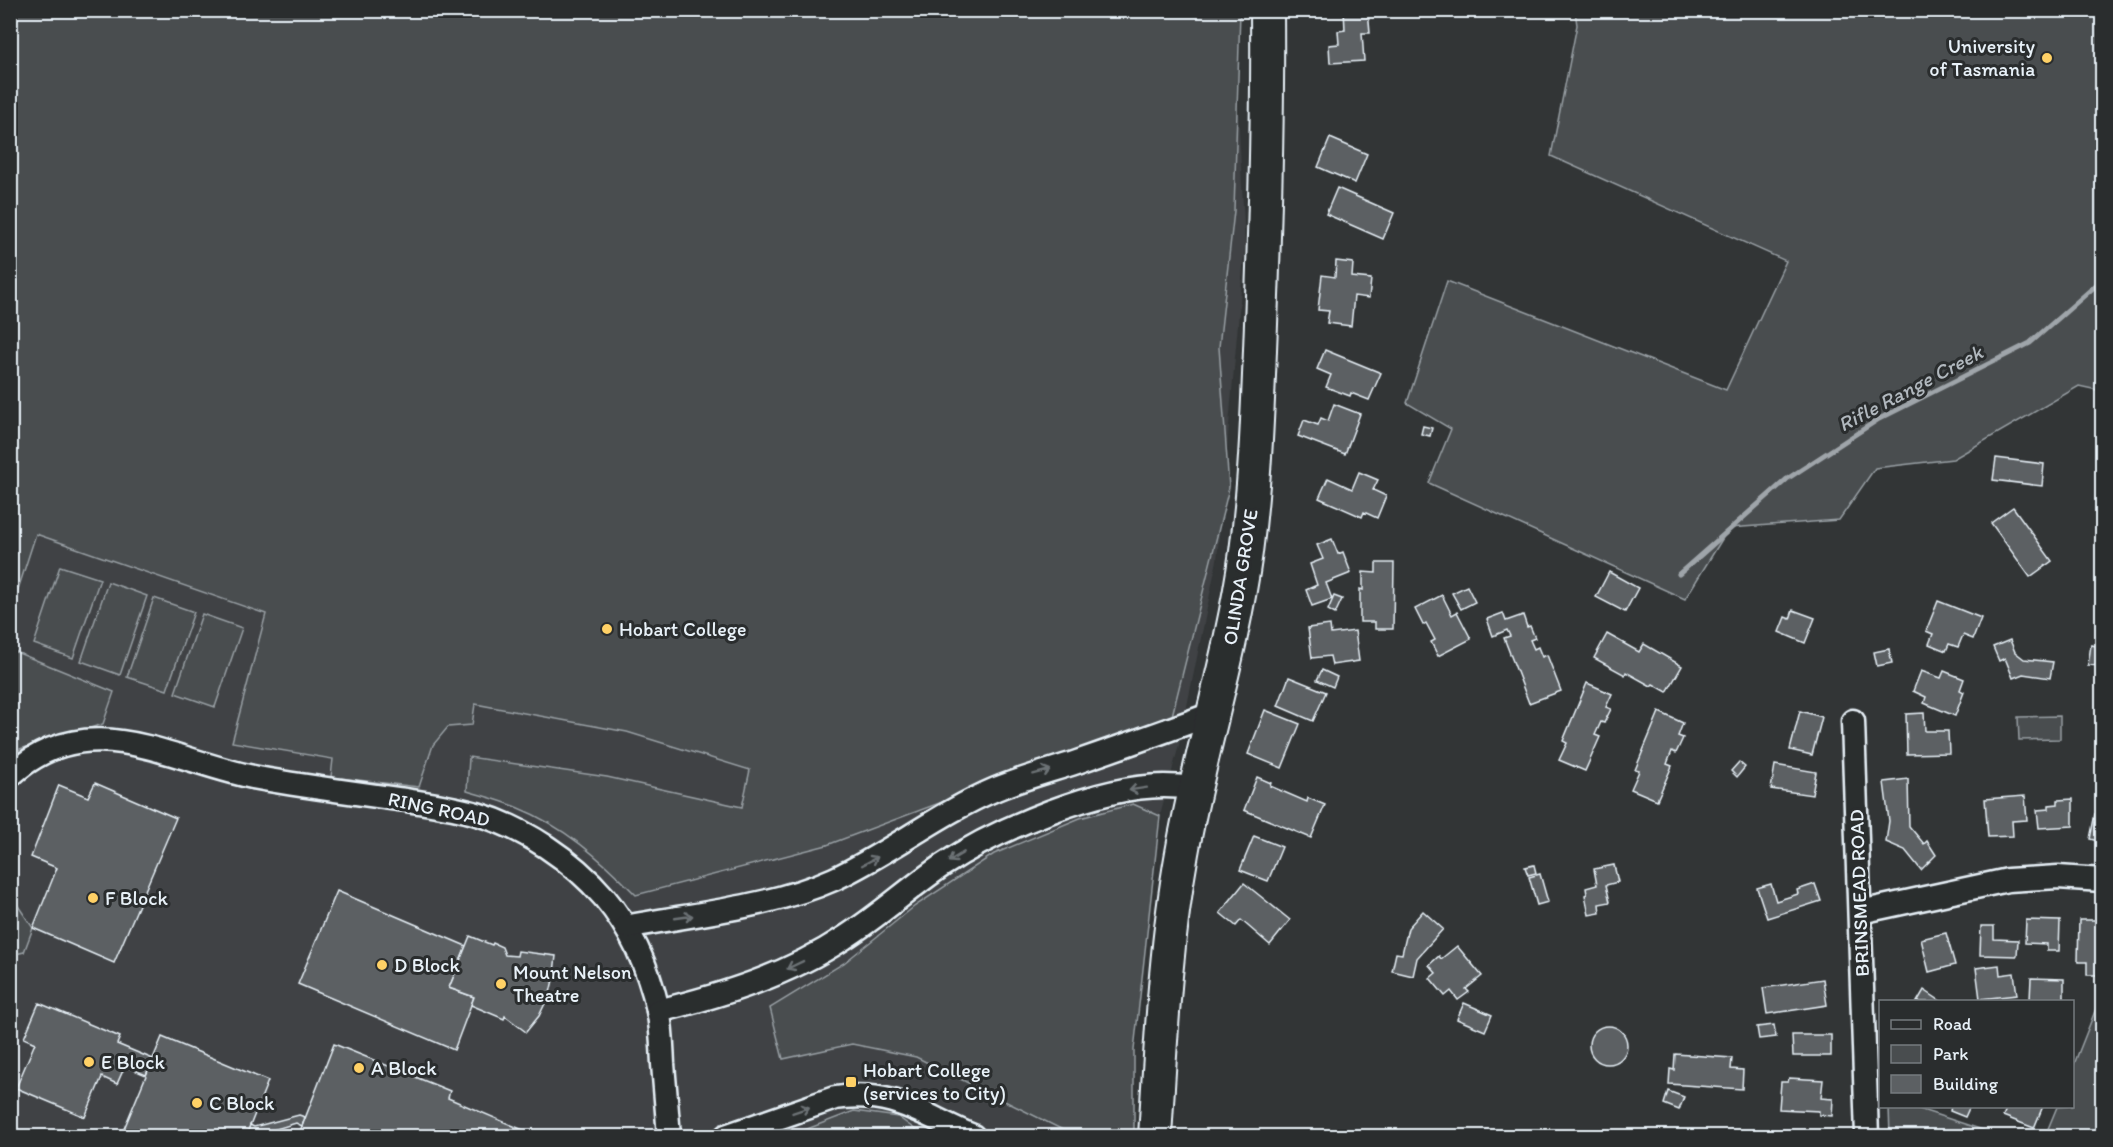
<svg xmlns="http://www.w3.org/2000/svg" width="2113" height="1147" viewBox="0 0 2113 1147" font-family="Itim,sans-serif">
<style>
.built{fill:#3f4244}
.green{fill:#494d4f;stroke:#989fa4;stroke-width:1.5}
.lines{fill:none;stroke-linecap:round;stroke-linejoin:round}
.stream{stroke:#9fa5aa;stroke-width:5}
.building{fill:#5c6063;stroke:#e8f1f8;stroke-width:1.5}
.minor-casing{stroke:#e8f1f8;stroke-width:27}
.secondary-casing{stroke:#e8f1f8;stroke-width:36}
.minor{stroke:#2a2d2e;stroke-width:22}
.secondary{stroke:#2a2d2e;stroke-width:32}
.oneway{stroke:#6c7275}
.poi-dot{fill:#ffd166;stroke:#2a2d2e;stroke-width:2}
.labels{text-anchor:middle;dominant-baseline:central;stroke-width:6;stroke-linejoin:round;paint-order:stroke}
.poi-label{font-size:20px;fill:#e8f1f8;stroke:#2a2d2e;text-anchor:start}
.street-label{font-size:20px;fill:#e8f1f8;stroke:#2a2d2e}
.water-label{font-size:21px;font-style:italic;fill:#b1b8be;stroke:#2a2d2e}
</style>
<rect width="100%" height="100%" fill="#323536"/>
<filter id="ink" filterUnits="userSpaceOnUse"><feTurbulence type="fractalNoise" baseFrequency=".0167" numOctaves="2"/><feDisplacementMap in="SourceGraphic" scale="12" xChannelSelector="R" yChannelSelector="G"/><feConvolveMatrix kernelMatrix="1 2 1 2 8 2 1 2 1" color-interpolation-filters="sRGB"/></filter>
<g filter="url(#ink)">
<path class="built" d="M10,11H1233L1245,245L1217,560L1179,745L1160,816L1134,1050V1136H11Z"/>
<g class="green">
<path d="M11,11H1240L1234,211L1219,347L1229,488L1172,716L827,845L636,895C601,859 564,826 516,807C500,800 483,796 467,791L469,757L607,777L742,807L750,770L627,732L475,704L472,725L448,727L433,745L419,787L331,777L333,759L232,742L266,614L36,534L11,611Z"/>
<path d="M1575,11H2102V391L2079,386L1953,459L1875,468L1839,520L1729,528L1685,599L1429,483L1451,429L1407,403L1447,281L1726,390L1786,261L1551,156L1577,25Z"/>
<path d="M60,566L100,579L73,658L34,644Z"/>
<path d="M108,582L147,596L120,675L81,661Z"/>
<path d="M154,598L194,612L167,690L127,677Z"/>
<path d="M202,614L242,628L215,707L175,693Z"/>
<path d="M11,650L114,692L103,724L20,749L11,759Z"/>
<path d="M2060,716V739L2019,740L2018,717Z"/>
<path d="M1133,804L1160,816L1134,1050V1136H1086L1065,1131L916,1057L852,1044L783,1059L770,1008L844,963L915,906L994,854L1080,818Z"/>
<path d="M10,894L33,928L24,952L11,955Z"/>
<path d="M2099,1001L2102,1003V1136H2045L2057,1107L2072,1106L2073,1067Z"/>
<path d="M1889,1107H1913L2001,1136H1890Z"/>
<path d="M854,1111L898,1117L924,1136H789Z"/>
</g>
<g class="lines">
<path class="stream" d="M1679,574L1787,479L1879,419L2030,343L2102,280"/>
</g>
<g class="building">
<path d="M1344,10H1368L1370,33H1362L1364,61L1330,63L1329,45L1339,44L1338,31L1345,30Z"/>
<path d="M1330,138L1367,154L1355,183L1318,167Z"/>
<path d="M1337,188L1394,213L1383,239L1326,214Z"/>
<path d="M1336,261L1353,263L1352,277L1371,279L1369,298L1354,296L1351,326L1327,323L1329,311L1318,310L1322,275L1335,277Z"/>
<path d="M1325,350L1381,373L1369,400L1351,393L1350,396L1326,387L1331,375L1317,369Z"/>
<path d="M1334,404L1360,414L1345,454L1298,436L1304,420L1318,425L1321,418L1328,421Z"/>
<path d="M1423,426L1432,428L1430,436L1421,434Z"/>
<path d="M1996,458L2044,464L2042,486L1993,480Z"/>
<path d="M1359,472L1378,480L1373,490L1386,496L1377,518L1364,512L1362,517L1319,498L1328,478L1352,489Z"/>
<path d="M2013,507L2052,561L2030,577L1991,523Z"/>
<path d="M1332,539L1338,554L1343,552L1351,573L1326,583L1332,599L1312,606L1306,590L1317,585L1310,564L1323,559L1317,545Z"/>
<path d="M1376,563H1394L1393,629H1375V622H1360V589L1363,590V572L1376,573Z"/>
<path d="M1609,572L1638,588L1625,612L1596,597Z"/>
<path d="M1467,586L1475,602L1461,609L1452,593Z"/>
<path d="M1442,595L1452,615L1457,612L1471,639L1438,656L1431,642L1435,640L1426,623L1423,625L1415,609Z"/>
<path d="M1334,596L1342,599L1335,614L1328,610Z"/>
<path d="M1938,601L1981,618L1973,639L1963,635L1958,647L1949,644L1946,651L1929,644L1933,634L1926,631Z"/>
<path d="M1793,610L1815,618L1805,643L1779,632L1785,617L1790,619Z"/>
<path d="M1503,613L1506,621L1523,615L1527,627L1530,626L1535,638L1530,640L1534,649L1538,647L1542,657L1547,655L1561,691L1529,703L1504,638L1510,636L1507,630L1493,636L1487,619Z"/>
<path d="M1330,625L1331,634L1355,631L1359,661L1332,665L1330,656L1312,658L1308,628Z"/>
<path d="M1607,634L1639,652L1644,644L1682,666L1667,692L1653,684L1651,686L1626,672L1625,675L1594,658Z"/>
<path d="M2010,640L2015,652L2024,659L2053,662L2050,678L2023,674L2013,678L2005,658L1999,661L1993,647Z"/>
<path d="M2091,645L2102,647V666L2088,665Z"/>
<path d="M1889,649L1892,663L1877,666L1874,652Z"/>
<path d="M1322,670L1337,677L1333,687L1317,680Z"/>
<path d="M1921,671L1941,678L1944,671L1964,679L1960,690L1964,692L1955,716L1924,703L1926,697L1913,691Z"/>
<path d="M1289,677L1326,692L1313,721L1278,706Z"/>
<path d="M1587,683L1612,694L1606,707L1611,709L1604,723L1601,722L1595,735L1600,737L1585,771L1559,760L1567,743L1563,741Z"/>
<path d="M1265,710L1300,724L1282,768L1248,754Z"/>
<path d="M1800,711L1822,717L1812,755L1790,750Z"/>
<path d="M1659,712L1683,723L1678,736L1683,738L1676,753L1672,751L1667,764L1672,766L1657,800L1631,789L1639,771L1635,770Z"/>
<path d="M1924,713L1925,731H1948L1949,753L1907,754L1906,714Z"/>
<path d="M1739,762L1745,767L1737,777L1731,771Z"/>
<path d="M2102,764V788L2096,786Z"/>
<path d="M1775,765L1816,772L1812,795L1771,789Z"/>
<path d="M1257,777L1271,783L1270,786L1307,802L1308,798L1325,805L1311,838L1244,810Z"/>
<path d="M1908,779L1909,826L1924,844L1927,841L1936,855L1921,870L1905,850L1886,842L1889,821L1884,782Z"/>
<path d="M95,783L176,818L114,963L33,928L57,868L31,857L59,785L88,797Z"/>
<path d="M2025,796L2027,820L2012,821L2013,836L1988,837L1985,799Z"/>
<path d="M2073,799V826L2039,828L2037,810L2049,809V805L2058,804V800Z"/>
<path d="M2095,814L2102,816V842L2090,839Z"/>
<path d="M1254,836L1282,847L1268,881L1240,870Z"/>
<path d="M1534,865L1536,873L1528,875L1525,867Z"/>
<path d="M1614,865L1618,882L1606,885L1610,902L1599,904L1600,913L1589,915L1585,895L1587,894L1586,888L1597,885L1594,869Z"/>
<path d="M1540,874L1548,902L1537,905L1529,877Z"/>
<path d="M1244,883L1290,920L1270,945L1241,920L1236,926L1220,913Z"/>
<path d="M1771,884L1776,901L1798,894L1797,890L1815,884L1821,901L1767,918L1757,888Z"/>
<path d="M337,891L466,946L449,988L474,997L454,1050L298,984Z"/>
<path d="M1423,911L1443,929L1417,958L1413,976L1392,971L1396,953L1402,954L1408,928Z"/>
<path d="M2026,920L2060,921L2059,951H2047V944L2025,943Z"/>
<path d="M2079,920H2102L2101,975H2087V962H2078Z"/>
<path d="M1981,926H1994V939L2018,940L2017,956L1980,955Z"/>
<path d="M1946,933L1955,965L1929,972L1921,939Z"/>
<path d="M470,936L492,945L493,943L502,947L505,955L517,956L518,951L556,956L553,980L550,993L539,1016L526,1032L505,1016L504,1019L471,1005L474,997L449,988Z"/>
<path d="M1457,946L1482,976L1466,989L1469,992L1458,1000L1451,991L1445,996L1430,978L1436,973L1429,965L1439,956L1441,959Z"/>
<path d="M1999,965L2000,975L2014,973L2017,995L1980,999L1976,968Z"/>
<path d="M2031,978L2064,979V1002L2030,1000Z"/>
<path d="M1823,979L1827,1005L1767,1014L1763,988Z"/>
<path d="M1924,990L1942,1002H1917Z"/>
<path d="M39,1003L120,1037L117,1044L153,1059L146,1075L125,1066L117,1084L102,1077L85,1117L16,1088L35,1043L24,1038Z"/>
<path d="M1464,1003L1492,1015L1485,1031L1457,1019Z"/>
<path d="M1774,1025L1776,1037L1759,1039L1757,1027Z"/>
<circle cx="1608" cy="1045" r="19"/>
<path d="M1792,1035H1831V1056H1793Z"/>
<path d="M162,1037L268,1081L246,1136H121Z"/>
<path d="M334,1044L450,1091L448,1098L537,1136H303L299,1134Z"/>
<path d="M1675,1054L1732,1058L1731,1069L1743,1070L1742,1089L1669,1084L1670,1069L1674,1070Z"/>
<path d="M1789,1078L1823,1080L1821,1098L1833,1099L1832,1116L1819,1115V1111L1779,1109L1781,1082H1788Z"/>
<path d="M1668,1091L1684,1097L1679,1110L1664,1104Z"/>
<path d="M1951,1106H1970L1965,1117L1950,1111Z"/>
<path d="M2005,1106H2043L2034,1128L2003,1116L2007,1107Z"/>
<path d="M299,1115L305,1117L302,1126L296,1123L253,1136L247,1134L250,1125L254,1127Z"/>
</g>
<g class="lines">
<g class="minor-casing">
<g id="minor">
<path d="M1853,721L1867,1136"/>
<path d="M10,776C88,703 173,762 258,778C307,787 357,793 406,800C430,804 454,807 477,814C525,828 572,860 604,897C631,929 649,970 658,1010C662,1028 662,1047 663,1064C665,1088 667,1112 669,1136"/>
<path d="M1860,912L2008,880L2058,877L2102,880"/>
<path d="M626,927C693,914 772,907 834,879C890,853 939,813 996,789C1023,778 1050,771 1077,762C1123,746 1169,730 1214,713"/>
<path d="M658,1011C723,995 788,975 844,938C879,916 909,888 943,865C997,829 1099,786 1164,786C1175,786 1186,787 1196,788"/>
<path d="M726,1136L835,1098C894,1089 922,1115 973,1136"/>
</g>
</g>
<g class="secondary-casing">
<path id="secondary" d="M1155,1136C1161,1042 1165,947 1182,853C1200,752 1232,654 1246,552C1256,476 1258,400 1261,324C1265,220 1268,115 1267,10"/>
</g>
<use href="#minor" class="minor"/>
<use href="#secondary" class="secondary"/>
</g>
<defs><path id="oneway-shaft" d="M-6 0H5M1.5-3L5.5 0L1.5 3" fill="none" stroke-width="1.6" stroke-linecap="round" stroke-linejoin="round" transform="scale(1.5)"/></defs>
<g class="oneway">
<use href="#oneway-shaft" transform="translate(1042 772) rotate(-15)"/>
<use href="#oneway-shaft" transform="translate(1138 789) rotate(171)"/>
<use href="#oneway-shaft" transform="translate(956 857) rotate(149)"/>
<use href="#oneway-shaft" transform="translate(870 861) rotate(-28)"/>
<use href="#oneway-shaft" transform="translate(684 917) rotate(-8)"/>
<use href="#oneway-shaft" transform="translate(795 965) rotate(154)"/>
<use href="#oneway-shaft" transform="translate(801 1110) rotate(-19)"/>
</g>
</g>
<g class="poi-dot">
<circle cx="2047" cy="58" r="6"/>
<circle cx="607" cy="629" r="6"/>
<circle cx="93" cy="898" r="6"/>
<circle cx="382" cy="965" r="6"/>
<circle cx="501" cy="984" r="6"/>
<circle cx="89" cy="1062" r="6"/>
<circle cx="359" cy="1068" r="6"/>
<rect x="845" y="1076" width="12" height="12" rx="3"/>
<circle cx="197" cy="1103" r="6"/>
</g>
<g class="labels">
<g class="poi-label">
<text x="2035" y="46" text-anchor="end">University<tspan x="2035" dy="23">of Tasmania</tspan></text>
<text x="619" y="629">Hobart College</text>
<text x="105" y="898">F Block</text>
<text x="394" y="965">D Block</text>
<text x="513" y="972">Mount Nelson<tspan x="513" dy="23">Theatre</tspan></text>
<text x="101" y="1062">E Block</text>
<text x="371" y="1068">A Block</text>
<text x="863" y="1070">Hobart College<tspan x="863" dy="23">(services to City)</tspan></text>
<text x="209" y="1103">C Block</text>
</g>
<g class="street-label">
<text transform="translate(1240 577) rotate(-81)">OLINDA GROVE</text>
<text transform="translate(439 809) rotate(12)">RING ROAD</text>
<text transform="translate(1859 893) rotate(-92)">BRINSMEAD ROAD</text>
</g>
<g class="water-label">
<text transform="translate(1910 388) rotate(-28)">Rifle Range Creek</text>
</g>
</g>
<rect width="2113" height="1147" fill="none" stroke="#2a2d2e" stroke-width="36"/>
<rect x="18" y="18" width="2077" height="1111" fill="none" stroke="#e8f1f8" stroke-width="2" filter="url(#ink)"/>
<rect x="1879" y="1000" width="195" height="108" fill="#2a2d2e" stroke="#767b7f" stroke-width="1.5"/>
<rect x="1891" y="1020" width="30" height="9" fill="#2a2d2e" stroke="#767b7f" stroke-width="1.5"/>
<text x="1933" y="1030" font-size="18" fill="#e8f1f8">Road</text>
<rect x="1891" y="1045" width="30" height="18" fill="#494d4f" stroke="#767b7f" stroke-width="1.5"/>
<text x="1933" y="1060" font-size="18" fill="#e8f1f8">Park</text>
<rect x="1891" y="1075" width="30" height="18" fill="#5c6063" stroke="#767b7f" stroke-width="1.5"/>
<text x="1933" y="1090" font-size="18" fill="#e8f1f8">Building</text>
</svg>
